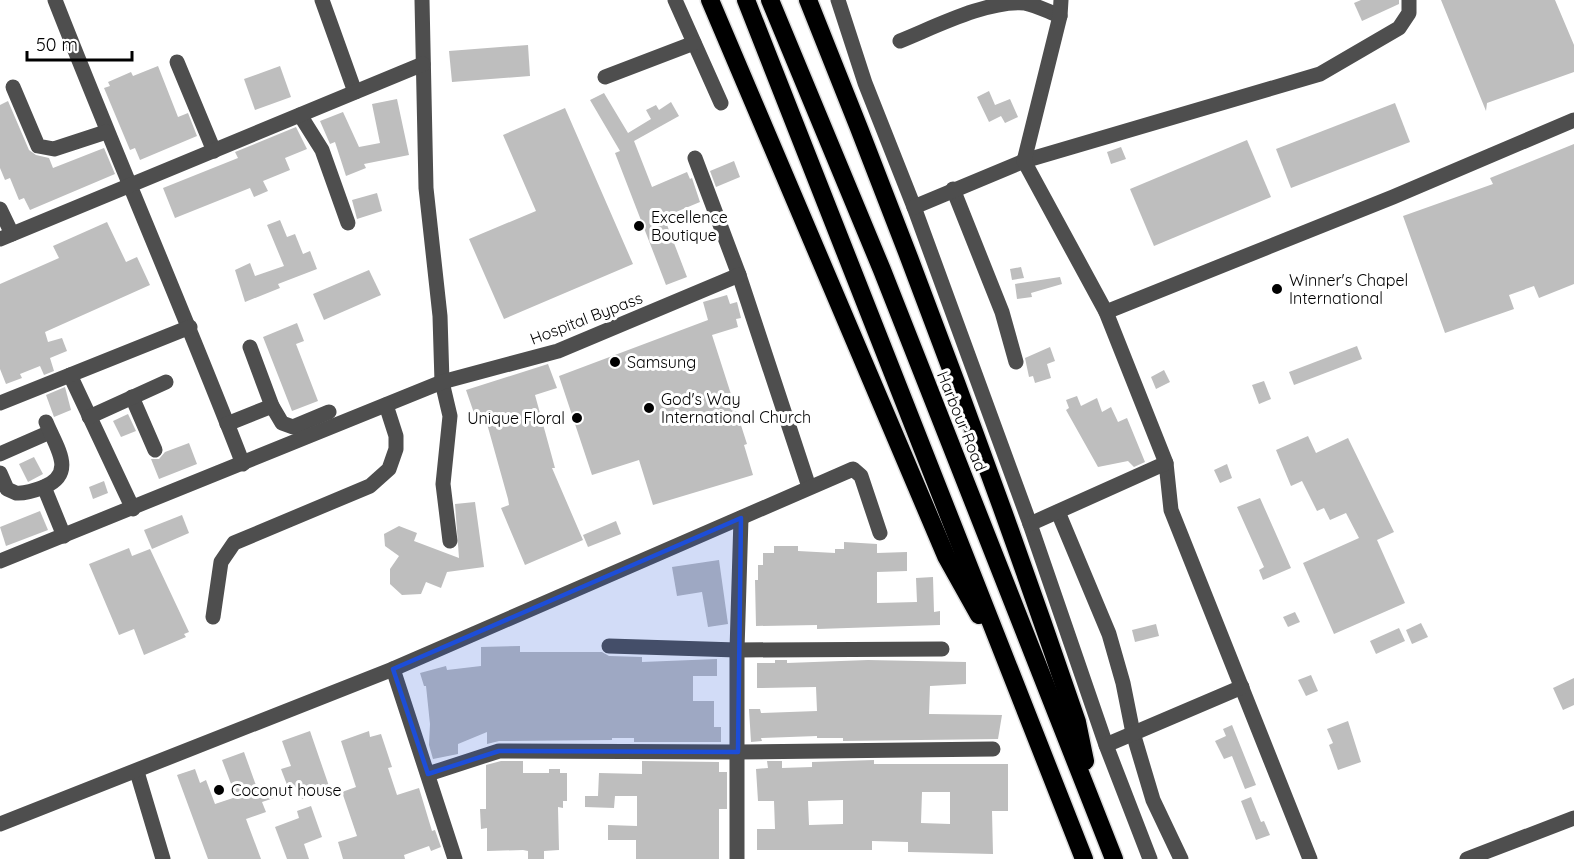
<svg xmlns="http://www.w3.org/2000/svg" width="1574" height="859" viewBox="0 0 1574 859" font-family="Quicksand,sans-serif">
<style>
.building{fill:#bebebe;fill-rule:evenodd}
.lines{fill:none;stroke-linecap:round;stroke-linejoin:round}
.highway-casing{stroke:#dbdbdb;stroke-width:21}
.minor{stroke:#4e4e4e;stroke-width:15}
.highway{stroke:#000;stroke-width:18}
.marked{fill:#1d4ed8;fill-opacity:0.2;stroke:#1d4ed8;stroke-width:4.5;stroke-linejoin:round}
.poi-dot{fill:#000;stroke:#fff;stroke-width:2}
.labels{text-anchor:middle;dominant-baseline:central;stroke-width:6;stroke-linejoin:round;paint-order:stroke}
.poi-label{font-size:16px;fill:#000;stroke:#fff;text-anchor:start}
.street-label{font-size:16px;fill:#000;stroke:#fff}
</style>
<rect width="100%" height="100%" fill="#fff"/>
<g class="building">
<path d="M1361,0H1399V4L1362,21L1354,3Z"/>
<path d="M1441,0H1555L1574,45V72L1487,103L1486,111Z"/>
<path d="M528,45L530,76L452,82L449,51Z"/>
<path d="M158,66L178,117L188,113L197,136L140,160L135,148L130,150L104,88L110,86L108,82L131,72L133,76Z"/>
<path d="M280,66L291,97L255,110L244,79Z"/>
<path d="M989,91L995,105L1010,99L1018,117L1005,123L1001,116L989,122L977,97Z"/>
<path d="M604,93L628,133L651,119L646,110L656,105L659,110L671,102L679,116L634,141L652,187L687,172L690,179L692,178L700,202L664,217L687,277L666,285L615,153L620,151L590,100Z"/>
<path d="M397,99L409,155L364,164L366,168L346,176L335,142L330,144L320,121L343,112L359,147L380,143L372,104Z"/>
<path d="M8,101L29,150L36,155L49,158L53,168L104,148L115,174L30,210L24,198L19,200L10,178L5,180L0,168V105Z"/>
<path d="M1395,103L1410,142L1291,188L1276,149Z"/>
<path d="M565,108L633,264L504,319L469,239L536,211L503,135Z"/>
<path d="M296,127L307,149L285,158L290,170L263,181L268,191L254,197L250,188L175,218L163,188L238,158L235,152Z"/>
<path d="M1247,140L1271,197L1154,246L1130,189Z"/>
<path d="M1574,144V284L1539,298L1534,286L1509,295L1514,309L1445,333L1403,216L1493,184L1490,178Z"/>
<path d="M1121,147L1126,159L1111,164L1107,152Z"/>
<path d="M734,161L740,177L716,187L710,171Z"/>
<path d="M377,193L382,211L357,219L352,200Z"/>
<path d="M280,220L287,237L295,234L303,254L310,251L317,269L278,284L280,288L245,302L235,270L250,263L255,276L284,266L267,225Z"/>
<path d="M107,222L126,262L137,257L150,285L45,332L48,342L62,338L67,351L50,358L54,371L44,375L40,366L20,374L22,378L6,384L0,369V284L59,258L53,246Z"/>
<path d="M1021,267L1024,278L1012,280L1010,269Z"/>
<path d="M369,270L381,295L324,320L313,294Z"/>
<path d="M1060,277L1062,284L1031,293L1032,297L1017,299L1015,284Z"/>
<path d="M727,295L730,304L737,302L741,318L736,319L738,327L712,335L747,444L744,445L753,475L653,505L639,460L592,475L559,376L708,320L703,302Z"/>
<path d="M297,323L304,341L296,344L318,401L292,411L263,337Z"/>
<path d="M1357,346L1362,359L1294,385L1289,372Z"/>
<path d="M1050,347L1055,361L1047,364L1051,378L1035,383L1033,376L1029,377L1025,358Z"/>
<path d="M548,364L557,388L535,395L555,468H552L583,540L525,565L501,508L509,505L508,499L484,413L475,416L466,390Z"/>
<path d="M1164,370L1170,382L1156,389L1151,377Z"/>
<path d="M1264,381L1271,399L1259,404L1252,385Z"/>
<path d="M65,387L71,410L54,417L46,395Z"/>
<path d="M1077,396L1081,406L1097,398L1102,412L1111,407L1118,422L1127,418L1145,462L1134,467L1128,461L1098,467L1066,410L1069,408L1066,400Z"/>
<path d="M128,414L136,431L121,437L113,421Z"/>
<path d="M1308,436L1316,453L1348,438L1394,532L1377,540L1405,603L1334,634L1303,563L1359,538L1346,513L1330,520L1324,508L1317,511L1302,481L1291,486L1276,450Z"/>
<path d="M189,443L197,464L159,479L151,459H159L165,452Z"/>
<path d="M34,457L43,474L28,482L19,464Z"/>
<path d="M1227,464L1232,478L1220,483L1214,470Z"/>
<path d="M104,481L108,493L93,499L89,487Z"/>
<path d="M1260,498L1291,568L1263,580L1259,570L1264,567L1237,507Z"/>
<path d="M475,502L484,567L447,572L441,588L426,582L421,594L402,595L390,584V569L399,556L385,546L384,534L399,526L417,533L414,541L459,558L455,504Z"/>
<path d="M40,511L48,530L6,546L0,527Z"/>
<path d="M182,515L189,533L152,549L144,530Z"/>
<path d="M616,521L621,534L588,547L583,535Z"/>
<path d="M844,542L877,544V553L907,552V571L877,572V603L917,602L916,578L933,577L934,612L940,611V625L817,629V625L756,626L755,580H758V565H763V553H774V546H798V551L835,553V549H844Z"/>
<path d="M129,548L132,556L150,549L189,632L184,634L186,637L144,655L134,629L119,635L89,564Z"/>
<path d="M719,560L728,624L708,627L702,592L677,596L672,567Z"/>
<path d="M1295,612L1300,622L1288,627L1283,617Z"/>
<path d="M1421,623L1428,637L1412,644L1406,630Z"/>
<path d="M1156,624L1159,636L1135,642L1132,630Z"/>
<path d="M1399,628L1405,641L1376,654L1370,641Z"/>
<path d="M520,646V652H602L609,656L642,657V662L717,659V676H693V701H714V727H721V742H634V738H612V740L499,741L487,744V732L458,744V754L433,759L429,745L430,724L426,686H424L420,673L446,666L447,670L481,666V647Z"/>
<path d="M775,660H787V663L868,660L966,662V684L930,686L929,714L1002,715L998,739L843,741V738H817V736L761,738L762,741L751,742L749,709H760L761,713L817,711L816,687L757,688V663H775Z"/>
<path d="M1311,675L1318,691L1306,696L1298,680Z"/>
<path d="M1574,678V705L1563,710L1553,688Z"/>
<path d="M1348,721L1361,762L1338,770L1329,745L1333,743L1327,729Z"/>
<path d="M1232,725L1256,785L1245,789L1232,756L1224,759L1215,741L1226,736L1223,729Z"/>
<path d="M310,731L330,789L302,799L298,786L289,790L281,769L291,766L282,741Z"/>
<path d="M369,731L370,737L381,734L392,767L388,768L397,795L419,788L432,831L435,830L441,847L431,851L429,846L404,855L405,859H343L338,842L357,836L342,792L356,787L341,741Z"/>
<path d="M244,752L258,791L269,787L274,798L262,802L266,812L246,819L261,859H208L177,775L195,769L200,783L206,780L215,804L236,797L222,760Z"/>
<path d="M874,760V764H1008V811H992L993,854L908,852V842L872,841V850H757V829H775L774,801H758L756,769L768,768L767,761H782V768L812,767V762ZM922,792H950V824L921,823ZM843,800V824L809,825L808,801Z"/>
<path d="M501,761H523V773H549V769H560V773H567V801H563V808L558,807L559,850L544,851V859H528V851L523,850L487,851V828L481,829L480,809H486V765Z"/>
<path d="M642,761L719,762V772H727V809H719V859H636V840H608V825L637,826V796H615L614,808L585,807V796H598L599,773L642,774Z"/>
<path d="M1251,797L1261,822L1264,821L1270,835L1256,840L1241,801Z"/>
<path d="M311,806L322,837L304,844L309,859H287L275,827L299,818L297,811Z"/>
</g>
<g class="lines">
<g class="highway-casing">
<g id="highway">
<path d="M710,0L946,556L979,615"/>
<path d="M746,0L1084,859"/>
<path d="M770,0L882,270L1114,859"/>
<path d="M808,0C904,238 994,479 1077,722L1085,761"/>
</g>
</g>
<g class="minor">
<path d="M55,0C116,156 183,309 243,464"/>
<path d="M322,0L355,92"/>
<path d="M422,0L426,188L440,316L442,382L450,416L443,484L450,541"/>
<path d="M675,0L721,103"/>
<path d="M838,0L865,83L914,207L1030,524L1106,745L1150,859"/>
<path d="M900,41C935,27 987,0 1025,3C1036,5 1049,12 1060,16"/>
<path d="M177,62L214,151"/>
<path d="M605,77L694,43"/>
<path d="M13,87L38,146L54,149L106,132"/>
<path d="M300,115L322,150L348,223"/>
<path d="M695,158L739,275L809,487"/>
<path d="M953,189L1002,312L1016,362"/>
<path d="M914,207L1024,161L1320,74L1399,28L1409,13V0"/>
<path d="M0,209L12,234"/>
<path d="M0,239L423,64"/>
<path d="M1106,312L1393,197L1574,120"/>
<path d="M250,347L272,406L282,423L293,427L329,412"/>
<path d="M70,375L133,509"/>
<path d="M132,397L155,450"/>
<path d="M0,403L190,327"/>
<path d="M89,417L166,382"/>
<path d="M227,424L272,406"/>
<path d="M0,454L50,432"/>
<path d="M1166,463L1171,510L1310,859"/>
<path d="M0,473L7,489L16,493C25,494 36,490 44,487C77,473 56,447 46,422"/>
<path d="M44,487L64,536"/>
<path d="M1058,512L1109,634L1123,683L1133,733L1153,800L1181,859"/>
<path d="M1030,524L1166,463L1106,312L1024,161L1060,16L1061,0"/>
<path d="M0,561L442,382L558,351L739,275"/>
<path d="M213,617L221,562L234,543L370,486L389,469L396,449V436L386,405"/>
<path d="M609,646L737,650L942,649"/>
<path d="M393,669L455,859"/>
<path d="M1106,745L1242,687"/>
<path d="M137,772L163,859"/>
<path d="M428,774L499,751L738,752L993,749"/>
<path d="M0,824L393,669L853,469L861,476L880,533"/>
<path d="M737,859V650L741,518"/>
<path d="M1467,859L1574,818"/>
</g>
<use href="#highway" class="highway"/>
</g>
<path class="marked" d="M741,518L738,752L499,751L428,774L393,669Z"/>
<g class="poi-dot">
<circle cx="639" cy="226" r="6"/>
<circle cx="1277" cy="289" r="6"/>
<circle cx="615" cy="362" r="6"/>
<circle cx="649" cy="408" r="6"/>
<circle cx="577" cy="418" r="6"/>
<circle cx="219" cy="790" r="6"/>
</g>
<g class="labels">
<g class="poi-label">
<text x="651" y="217">Excellence<tspan x="651" dy="18">Boutique</tspan></text>
<text x="1289" y="280">Winner's Chapel<tspan x="1289" dy="18">International</tspan></text>
<text x="627" y="362">Samsung</text>
<text x="661" y="399">God's Way<tspan x="661" dy="18">International Church</tspan></text>
<text x="565" y="418" text-anchor="end">Unique Floral</text>
<text x="231" y="790">Coconut house</text>
</g>
<g class="street-label">
<text transform="translate(586 318) rotate(-21)">Hospital Bypass</text>
<text transform="translate(962 421) rotate(68)">Harbour Road</text>
</g>
</g>
<path d="M27 51v9h105v-9" fill="none" stroke="#000000" stroke-width="3"/>
<text x="36" y="51" font-size="18" fill="#000000" stroke="#ffffff" stroke-width="4.5" paint-order="stroke">50 m</text>
</svg>
